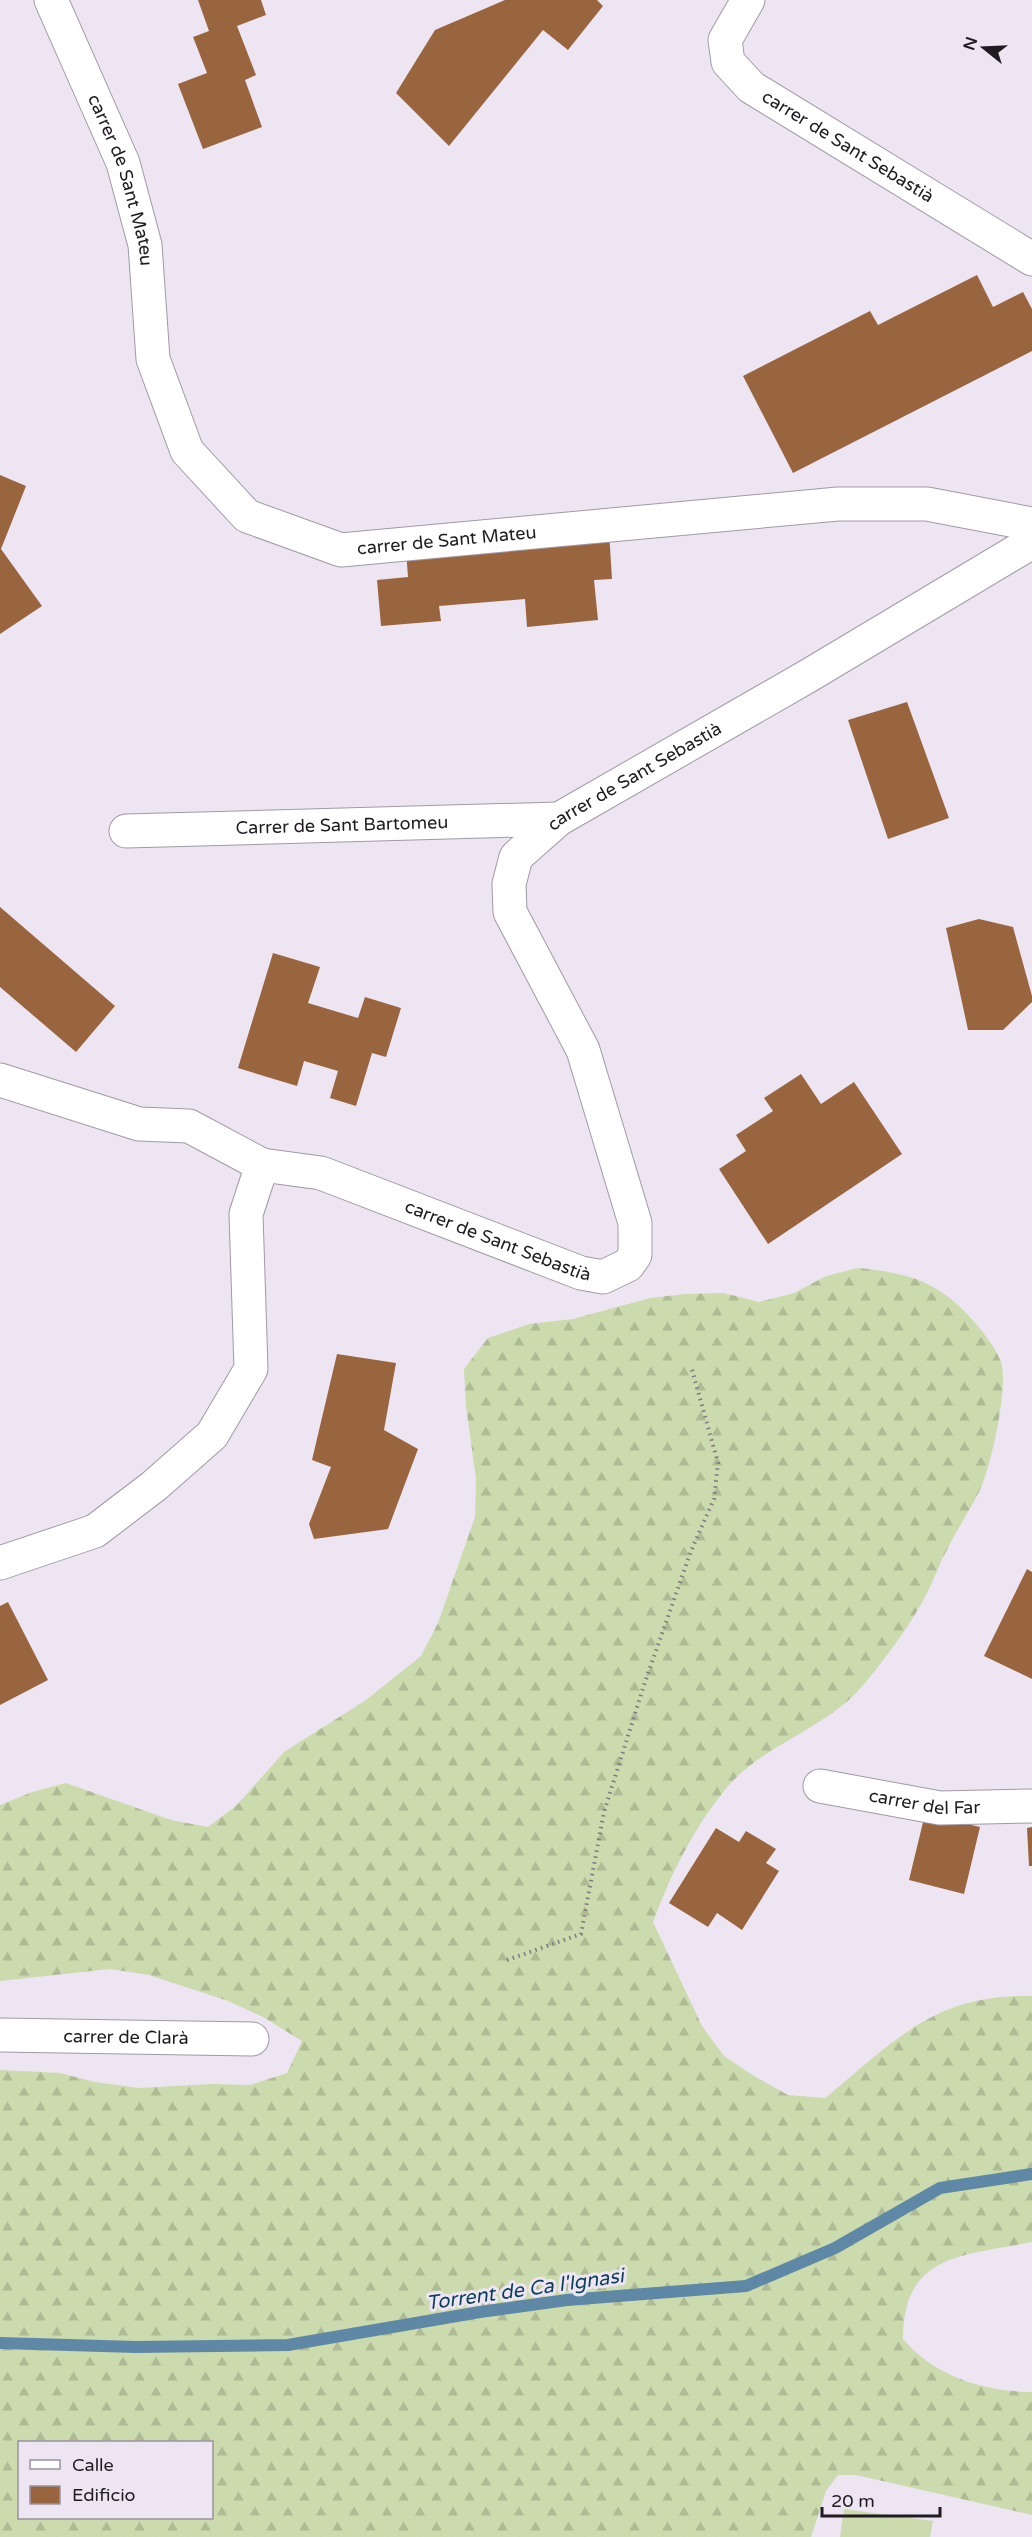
<svg xmlns="http://www.w3.org/2000/svg" width="1032" height="2537" viewBox="0 0 1032 2537" font-family="'Varela Round',sans-serif">
<style>
.forest{fill:url(#forest-firs);fill-rule:evenodd}
.pitch{fill:#ccdbad}
.lines{fill:none;stroke-linecap:round;stroke-linejoin:round}
.stream{stroke:#5e88a6;stroke-width:12}
.building{fill:#99653f}
.minor-casing{stroke:#a299a6;stroke-width:35}
.path{stroke:#7f7881;stroke-width:4;stroke-dasharray:1.5 4.5;stroke-linecap:butt}
.minor{stroke:#fff;stroke-width:33}
.labels{text-anchor:middle;dominant-baseline:central;stroke-width:6;stroke-linejoin:round;paint-order:stroke}
.street-label{font-size:18px;fill:#1f1b20;stroke:#eee5f3}
.water-label{font-size:20px;font-style:italic;fill:#0b3e59;stroke:#eee5f3}
</style>
<defs>
<pattern id="forest-firs" width="22" height="20" patternUnits="userSpaceOnUse" patternTransform="scale(1.5)"><rect width="22" height="20" fill="#ccdbad"/><path d="M5 1l3.5 6h-7zM16 11l3.5 6h-7z" fill="#afbb95"/></pattern>
</defs>
<rect width="100%" height="100%" fill="#eee5f3"/>
<path class="forest" d="M858,1268C910,1273 941,1282 976,1324C985,1334 996,1349 1001,1362C1009,1386 991,1466 980,1490C970,1510 957,1529 947,1550C939,1564 934,1580 926,1595C910,1626 881,1665 858,1691C819,1732 760,1746 724,1791C693,1829 670,1876 653,1922L702,2026L724,2056L754,2076L788,2095L825,2098C896,2040 934,1994 1032,1996V2242C965,2256 903,2252 903,2339C934,2376 984,2392 1032,2392V2515L856,2475H838L826,2491L811,2537H0V2070L60,2073L95,2082L139,2088L212,2084L250,2085L287,2073L302,2041L263,2017L228,2001L149,1975L110,1969L0,1981V1805L32,1792L66,1783L171,1820L208,1827L237,1805L284,1752L366,1700L421,1656L438,1623L475,1517L476,1479L466,1406L464,1369L488,1338L529,1324L573,1319L650,1298L685,1294L724,1293L759,1302L794,1293L826,1276ZM20,2442H212V2518H20Z"/>
<path class="pitch" d="M844,2509L933,2521L930,2537H840Z"/>
<g class="lines">
<path class="stream" d="M0,2343L136,2347L288,2345L480,2312L567,2300L746,2286L835,2248L940,2188L1032,2174"/>
</g>
<g class="building">
<path d="M198,0H261L266,15L237,26L256,75L245,80L262,127L203,149L178,84L207,73L193,37L209,31Z"/>
<path d="M505,0H597L603,6L568,50L543,30L449,146L396,93L435,30Z"/>
<path d="M977,275L993,307L1023,292L1032,309V351L793,473L743,376L870,311L878,325Z"/>
<path d="M0,475L26,486L1,549L42,606L0,634Z"/>
<path d="M609,531L612,579L594,580L598,620L527,627L525,599L439,606L441,621L381,626L377,580L408,577L406,550Z"/>
<path d="M907,702L949,818L888,839L848,720Z"/>
<path d="M0,907L115,1006L76,1052L0,987Z"/>
<path d="M979,919L1013,927L1032,996V1002L1003,1030H968L946,928Z"/>
<path d="M273,953L320,967L308,1003L358,1018L365,997L401,1008L386,1057L372,1053L356,1106L330,1098L338,1071L304,1061L297,1086L238,1068Z"/>
<path d="M801,1074L821,1104L854,1082L902,1154L768,1244L719,1169L746,1151L736,1135L773,1111L764,1098Z"/>
<path d="M337,1354L396,1363L384,1430L418,1449L388,1529L314,1539L309,1524L331,1467L312,1460Z"/>
<path d="M1027,1569L1032,1572V1679L984,1656Z"/>
<path d="M8,1602L48,1680L0,1705V1606Z"/>
<path d="M925,1814L980,1827L964,1894L909,1880Z"/>
<path d="M1032,1827V1866H1029L1027,1828Z"/>
<path d="M716,1828L739,1842L746,1831L776,1849L766,1863L779,1871L742,1930L717,1913L708,1927L669,1903Z"/>
</g>
<g class="lines">
<g class="minor-casing">
<g id="minor">
<path id="s1" d="M51,0L123,163L145,245L153,359L187,451L247,516L341,550L838,504H927L1032,524"/>
<path id="s2" d="M748,0L725,40L728,62L751,87L1032,259"/>
<path id="s3" d="M126,831L559,819"/>
<path d="M0,1080L139,1124L189,1126L262,1165"/>
<path id="s4" d="M0,1563L95,1531L154,1486L212,1435L251,1369L246,1214L262,1165L321,1173L581,1273L603,1277L628,1265L635,1255V1223L583,1050L510,912L509,884L516,857L559,819L808,676L1032,542"/>
<path id="s5" d="M820,1786L940,1808L1032,1806"/>
<path id="s6" d="M0,2035L252,2039"/>
</g>
</g>
<path class="path" d="M507,1960L581,1934L604,1812L644,1685L691,1551L714,1499L718,1463L691,1366"/>
<use href="#minor" class="minor"/>
</g>
<g class="labels">
<g class="street-label">
<text stroke="none"><textPath href="#s2" startOffset="216">carrer de Sant Sebastià</textPath></text>
<text stroke="none"><textPath href="#s1" startOffset="194">carrer de Sant Mateu</textPath></text>
<text stroke="none"><textPath href="#s1" startOffset="770">carrer de Sant Mateu</textPath></text>
<text stroke="none"><textPath href="#s4" startOffset="1504">carrer de Sant Sebastià</textPath></text>
<text stroke="none"><textPath href="#s3" startOffset="216">Carrer de Sant Bartomeu</textPath></text>
<text stroke="none"><textPath href="#s4" startOffset="784">carrer de Sant Sebastià</textPath></text>
<text stroke="none"><textPath href="#s5" startOffset="106">carrer del Far</textPath></text>
<text stroke="none"><textPath href="#s6" startOffset="126">carrer de Clarà</textPath></text>
</g>
<g class="water-label">
<text transform="translate(525 2290) rotate(-8)">Torrent de Ca l'Ignasi</text>
</g>
</g>
<rect x="18" y="2441" width="195" height="78" fill="#eee5f3" stroke="#9b949f" stroke-width="1.5"/>
<rect x="30" y="2460" width="30" height="9" fill="#ffffff" stroke="#9b949f" stroke-width="1.5"/>
<text x="72" y="2471" font-size="18" fill="#1f1b20">Calle</text>
<rect x="30" y="2486" width="30" height="18" fill="#99653f" stroke="#9b949f" stroke-width="1.5"/>
<text x="72" y="2501" font-size="18" fill="#1f1b20">Edificio</text>
<g transform="translate(984 48) rotate(288)" stroke="#eee5f3" stroke-width="4.5" paint-order="stroke">
<path d="M0-4.5L10 22L0 15L-10 22Z" fill="#1f1b20"/>
<text y="-9" font-size="16" font-weight="bold" text-anchor="middle" fill="#1f1b20">N</text>
</g>
<path d="M822 2507v9h118v-9" fill="none" stroke="#1f1b20" stroke-width="3"/>
<text x="831" y="2507" font-size="18" fill="#1f1b20" stroke="#eee5f3" stroke-width="4.5" paint-order="stroke">20 m</text>
</svg>
